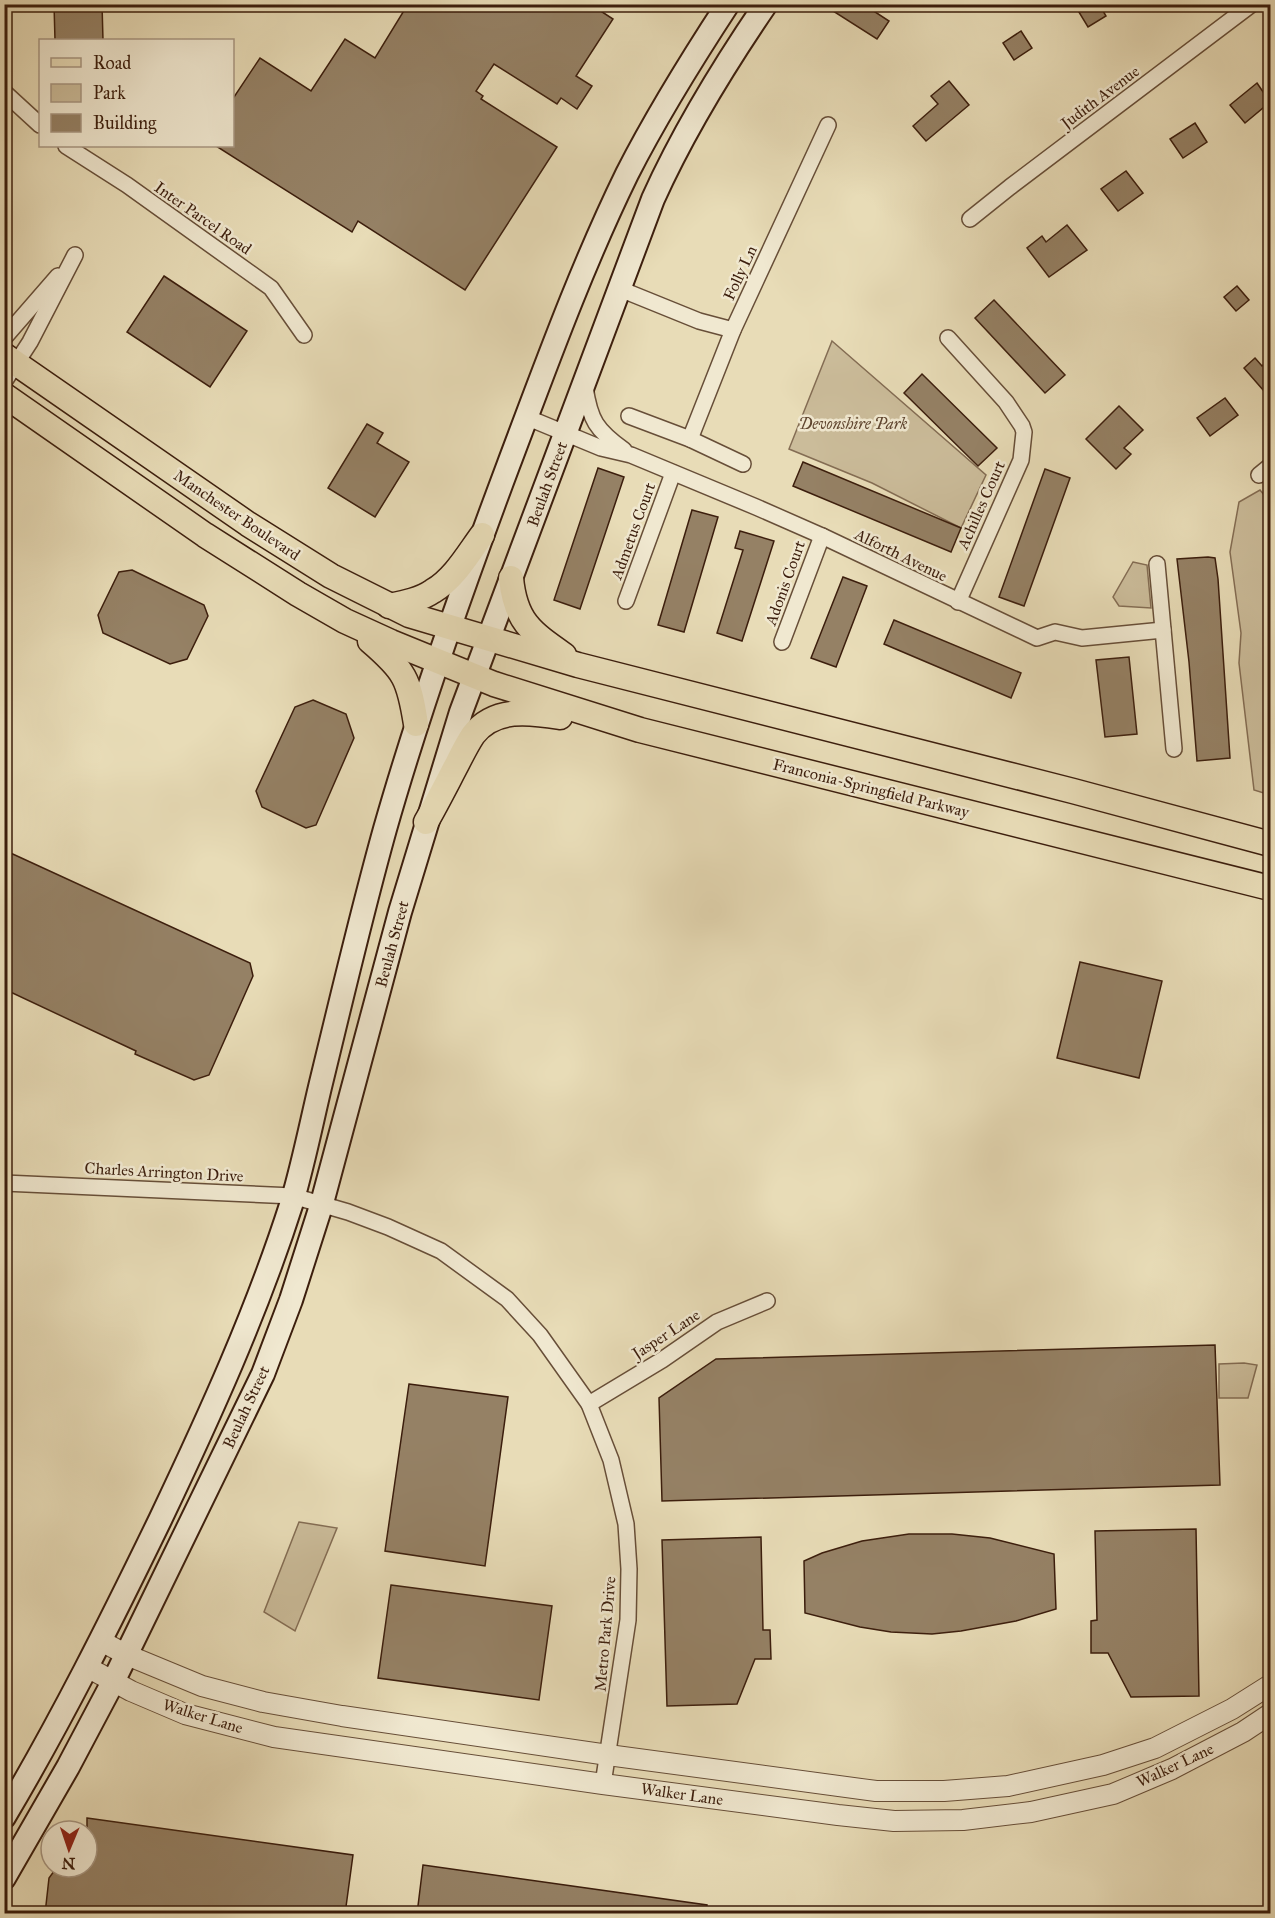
<svg xmlns="http://www.w3.org/2000/svg" width="1275" height="1918" viewBox="0 0 1275 1918" font-family="'IM FELL Great Primer',serif">
<style>
.green{fill:#cbbc9a;stroke:#846d54;stroke-width:1.5}
.building{fill:#958165;stroke:#3c1e0d;stroke-width:1.5}
.lines{fill:none;stroke-linecap:round;stroke-linejoin:round}
.minor-casing{stroke:#674e38;stroke-width:18}
.tertiary-casing{stroke:#674e38;stroke-width:22}
.secondary-casing{stroke:#3c1e0d;stroke-width:26}
.primary-casing{stroke:#3c1e0d;stroke-width:27}
.minor{stroke:#f0e8d0;stroke-width:15}
.tertiary{stroke:#f0e8d0;stroke-width:20}
.secondary{stroke:#f0e8d0;stroke-width:22}
.primary{stroke:#e8dcb7;stroke-width:24}
.labels{text-anchor:middle;dominant-baseline:central;stroke-width:5;stroke-linejoin:round;paint-order:stroke}
.street-label{font-size:16px;fill:#3c1e0d;stroke:#f0e8d0}
.park-label{font-size:16px;font-style:italic;fill:#604630;stroke:#f0e8d0}
</style>
<rect width="100%" height="100%" fill="#e8dcb7"/>
<filter id="stains"><feTurbulence type="fractalNoise" baseFrequency=".00333" numOctaves="4"/><feColorMatrix values="0 0 0 0 .2 0 0 0 0 .09 0 0 0 0 .02 0 0 0 .5 -.17"/></filter>
<radialGradient id="worn" r=".72"><stop offset=".6" stop-color="#630" stop-opacity="0"/><stop offset="1" stop-color="#630" stop-opacity=".3"/></radialGradient>
<g class="green">
<path d="M832,341L986,475L961,528L872,483L789,449Z"/>
<path d="M1260,490L1270,502V795L1254,790L1239,663L1241,633L1230,552L1239,502Z"/>
<path d="M1133,562L1147,565L1151,608L1119,606L1113,597Z"/>
<path d="M1244,1363L1257,1365L1248,1398H1219V1364Z"/>
<path d="M299,1522L337,1528L295,1631L264,1612Z"/>
</g>
<g class="building">
<path d="M54,4H102L103,40H55Z"/>
<path d="M408,4H590L613,19L576,76L592,86L577,109L561,98L557,104L494,64L476,91L483,96L481,99L557,147L465,290L358,221L352,232L216,146H232V100L260,58L311,91L345,39L375,58Z"/>
<path d="M822,4H863L889,21L877,39Z"/>
<path d="M1074,4H1099L1106,16L1088,27Z"/>
<path d="M1021,31L1032,48L1014,60L1003,43Z"/>
<path d="M949,81L969,105L926,141L913,126L938,104L931,96Z"/>
<path d="M1257,83L1270,102L1245,123L1230,105Z"/>
<path d="M1195,123L1207,142L1183,158L1170,139Z"/>
<path d="M1126,171L1143,193L1118,211L1101,189Z"/>
<path d="M1067,225L1087,250L1049,277L1027,248L1042,236L1046,242Z"/>
<path d="M164,276L247,331L210,387L127,332Z"/>
<path d="M1237,286L1249,300L1236,311L1224,297Z"/>
<path d="M994,300L1065,375L1045,393L975,318Z"/>
<path d="M1255,358L1262,366L1270,359V398L1244,368Z"/>
<path d="M922,374L997,448L978,466L904,393Z"/>
<path d="M1225,398L1238,415L1210,436L1197,418Z"/>
<path d="M1119,406L1143,430L1124,448L1131,454L1116,469L1086,439Z"/>
<path d="M367,424L383,433L377,443L409,462L375,517L328,488Z"/>
<path d="M803,462L961,528L951,552L793,486Z"/>
<path d="M598,468L624,477L580,609L554,600Z"/>
<path d="M1045,469L1070,478L1024,606L999,597Z"/>
<path d="M692,510L718,517L684,632L658,625Z"/>
<path d="M740,531L774,541L742,641L717,633L743,550L735,548Z"/>
<path d="M1208,557L1215,558L1218,579L1230,758L1197,761L1189,662L1177,559Z"/>
<path d="M132,570L204,605L208,616L187,659L170,664L103,633L98,615L119,572Z"/>
<path d="M843,577L867,586L836,667L811,658Z"/>
<path d="M894,620L1021,673L1011,698L884,644Z"/>
<path d="M1129,657L1137,734L1105,737L1096,660Z"/>
<path d="M313,700L346,714L354,738L316,825L306,828L262,807L256,791L295,707Z"/>
<path d="M4,850L250,963L253,976L209,1075L194,1080L135,1054L136,1051L4,989Z"/>
<path d="M1080,962L1162,981L1139,1078L1057,1058Z"/>
<path d="M1215,1345L1220,1485L662,1501L659,1398L716,1359Z"/>
<path d="M409,1384L508,1397L485,1566L385,1551Z"/>
<path d="M1196,1529L1199,1696L1131,1697L1108,1653H1091V1621L1097,1620L1095,1531Z"/>
<path d="M909,1534H952L990,1538L1054,1554L1056,1609L1016,1621L961,1631L932,1634L891,1632L860,1627L805,1613L804,1561L822,1553L862,1541Z"/>
<path d="M761,1537L763,1630H770L771,1659H755L737,1704L667,1706L662,1540Z"/>
<path d="M391,1585L552,1606L539,1700L378,1678Z"/>
<path d="M87,1818L353,1855L345,1914H45L49,1878L57,1867H87Z"/>
<path d="M423,1865L707,1905L706,1914H417Z"/>
</g>
<g class="lines">
<g class="minor-casing">
<g id="minor">
<path d="M4,92L40,125"/>
<path d="M66,146L127,185L271,288L304,335"/>
<path d="M970,219L1010,187L1252,4"/>
<path d="M620,289L699,321L733,330"/>
<path d="M4,338L58,276"/>
<path d="M948,338L1006,402L1022,426L1024,432L1021,460L958,602"/>
<path d="M4,382L30,342L75,255"/>
<path d="M585,387C590,420 596,430 624,450"/>
<path d="M629,416L690,439L743,464"/>
<path d="M526,417L601,448L631,455L756,507L822,536L1037,638L1055,632L1082,638L1163,630"/>
<path d="M690,439L733,330L828,125"/>
<path d="M1259,475L1270,466"/>
<path d="M1157,564L1174,749"/>
<path d="M626,601L673,473"/>
<path d="M782,642L822,536"/>
<path d="M4,1183L293,1196L348,1212L388,1227L441,1251L507,1299L540,1335L589,1404L611,1460L626,1524L629,1569L628,1620L603,1784"/>
<path d="M589,1404L662,1360L717,1322L767,1301"/>
</g>
</g>
<g class="tertiary-casing">
<g id="tertiary">
<path d="M101,1641L127,1655L202,1686L263,1702L342,1716L608,1755L876,1791H944L1008,1786L1103,1765L1155,1748L1232,1709L1270,1685"/>
<path d="M87,1667L131,1691L185,1714L274,1737L603,1784L838,1815L894,1821L963,1820L1031,1812L1113,1794L1172,1769L1243,1732L1270,1714"/>
</g>
</g>
<g class="secondary-casing">
<g id="secondary">
<path d="M4,1817C61,1721 111,1621 160,1520C209,1417 257,1312 292,1202C303,1165 311,1125 320,1087C341,1001 361,915 385,829C420,706 463,586 508,466C545,368 581,268 627,174C657,115 692,59 728,4"/>
<path d="M4,1878L68,1767L113,1682L263,1374L291,1300L322,1203L400,912L461,712L653,199C684,130 723,67 766,4"/>
</g>
</g>
<g class="primary-casing">
<g id="primary">
<path d="M4,355L248,524L331,576L409,615L578,665L1073,791L1270,844"/>
<path d="M4,395L205,535L298,594L345,621L391,642L494,684L640,730L1270,888"/>
<path d="M511,578C515,621 531,632 564,655"/>
<path d="M389,606C404,603 420,600 433,591C454,579 468,554 482,535"/>
<path d="M370,641C405,671 409,679 416,724"/>
<path d="M426,822C437,803 447,783 457,764C462,754 467,744 473,735C494,707 530,712 560,717"/>
</g>
</g>
<use href="#minor" class="minor"/>
<use href="#tertiary" class="tertiary"/>
<use href="#secondary" class="secondary"/>
<use href="#primary" class="primary"/>
</g>
<g class="labels">
<g class="street-label">
<text transform="translate(1100 97) rotate(-37)">Judith Avenue</text>
<text transform="translate(203 218) rotate(35)">Inter Parcel Road</text>
<text transform="translate(740 273) rotate(-65)">Folly Ln</text>
<text transform="translate(547 484) rotate(-70)">Beulah Street</text>
<text transform="translate(981 505) rotate(-66)">Achilles Court</text>
<text transform="translate(237 515) rotate(34)">Manchester Boulevard</text>
<text transform="translate(633 531) rotate(-70)">Admetus Court</text>
<text transform="translate(901 555) rotate(26)">Alforth Avenue</text>
<text transform="translate(785 583) rotate(-70)">Adonis Court</text>
<text transform="translate(871 788) rotate(14)">Franconia-Springfield Parkway</text>
<text transform="translate(392 944) rotate(-75)">Beulah Street</text>
<text transform="translate(164 1172) rotate(3)">Charles Arrington Drive</text>
<text transform="translate(666 1334) rotate(-33)">Jasper Lane</text>
<text transform="translate(246 1407) rotate(-65)">Beulah Street</text>
<text transform="translate(605 1634) rotate(-85)">Metro Park Drive</text>
<text transform="translate(203 1716) rotate(17)">Walker Lane</text>
<text transform="translate(1175 1765) rotate(-25)">Walker Lane</text>
<text transform="translate(682 1794) rotate(8)">Walker Lane</text>
</g>
<g class="park-label">
<text x="853" y="423">Devonshire Park</text>
</g>
</g>
<rect width="1275" height="1918" fill="none" stroke="#e8dcb7" stroke-width="24"/>
<rect x="6" y="6" width="1263" height="1906" fill="none" stroke="#3c1e0d" stroke-width="3"/>
<rect x="12" y="12" width="1251" height="1894" fill="none" stroke="#3c1e0d" stroke-width="1.5"/>
<rect x="39" y="39" width="195" height="108" fill="#f0e8d0" stroke="#a89782" stroke-width="1.5"/>
<rect x="51" y="58" width="30" height="9" fill="#e8dcb7" stroke="#a89782" stroke-width="1.5"/>
<text x="93" y="69" font-size="18" fill="#3c1e0d">Road</text>
<rect x="51" y="84" width="30" height="18" fill="#cbbc9a" stroke="#a89782" stroke-width="1.5"/>
<text x="93" y="99" font-size="18" fill="#3c1e0d">Park</text>
<rect x="51" y="114" width="30" height="18" fill="#958165" stroke="#a89782" stroke-width="1.5"/>
<text x="93" y="129" font-size="18" fill="#3c1e0d">Building</text>
<g transform="translate(69 1849) rotate(182)"><circle r="28" fill="#f0e8d0" stroke="#a89782" stroke-width="1.5"/>
<path d="M0-4.5L10 22L0 15L-10 22Z" fill="#8f2418"/>
<text y="-9" font-size="16" font-weight="bold" text-anchor="middle" fill="#3c1e0d">N</text>
</g>
<rect width="100%" height="100%" filter="url(#stains)"/>
<rect width="100%" height="100%" fill="url(#worn)"/>
</svg>
